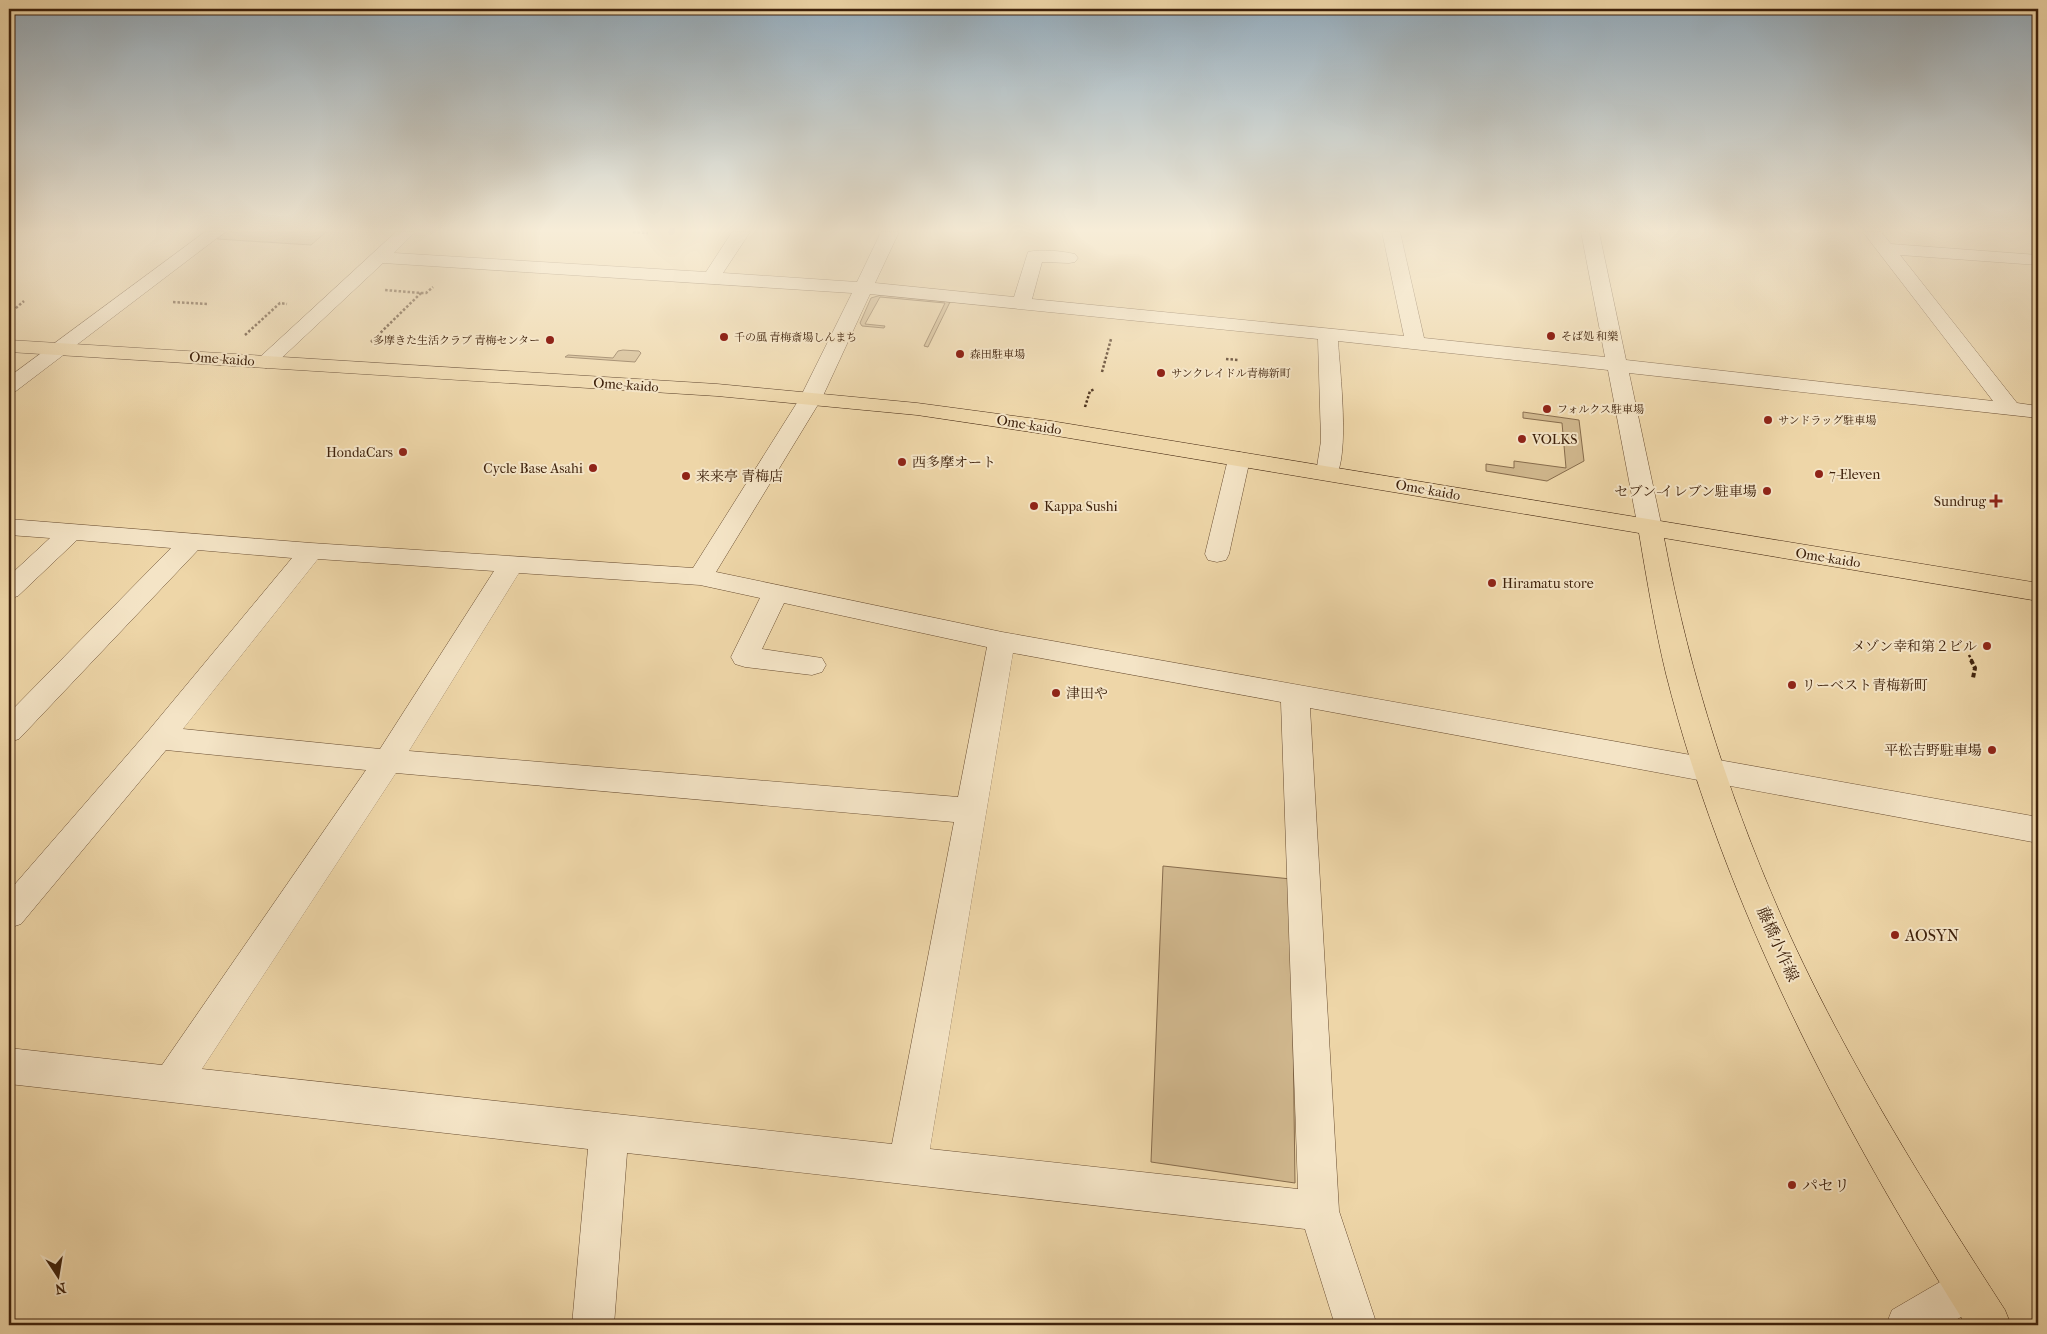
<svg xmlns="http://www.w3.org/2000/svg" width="2047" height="1334" viewBox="0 0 2047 1334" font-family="'IM FELL French Canon','Noto Serif JP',serif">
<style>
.green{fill:#d0b78d;stroke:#876c4c}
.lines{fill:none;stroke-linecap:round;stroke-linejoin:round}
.minor-casing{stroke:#6a4e32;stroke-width:1}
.major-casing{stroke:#3e210b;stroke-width:1}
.path-far1{stroke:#3e210b;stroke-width:2.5;stroke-dasharray:2.5 2;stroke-linecap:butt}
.path{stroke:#3e210b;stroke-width:4;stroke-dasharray:4.5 2.5;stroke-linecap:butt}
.minor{fill:#f4e4c6;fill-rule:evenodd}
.major{fill:#eed6a8;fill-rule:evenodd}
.poi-dot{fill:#8f2418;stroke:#f4e4c6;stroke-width:2}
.labels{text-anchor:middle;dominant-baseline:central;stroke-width:4;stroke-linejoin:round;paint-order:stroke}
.far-poi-label{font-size:11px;fill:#3e210b;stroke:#f4e4c6;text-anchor:start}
.street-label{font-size:14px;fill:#3e210b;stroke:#f4e4c6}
.poi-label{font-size:14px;fill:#3e210b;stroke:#f4e4c6;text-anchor:start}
.near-poi-label{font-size:16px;fill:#3e210b;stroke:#f4e4c6;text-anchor:start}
.near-street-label{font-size:16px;fill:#3e210b;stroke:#f4e4c6}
</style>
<rect width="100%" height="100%" fill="#eed6a8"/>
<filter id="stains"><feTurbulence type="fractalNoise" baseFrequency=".004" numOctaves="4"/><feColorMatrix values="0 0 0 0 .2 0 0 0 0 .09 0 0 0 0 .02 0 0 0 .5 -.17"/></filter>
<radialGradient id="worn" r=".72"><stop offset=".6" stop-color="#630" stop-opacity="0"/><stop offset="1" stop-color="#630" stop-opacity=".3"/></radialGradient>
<g class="green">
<path d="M226,232H326L311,245L217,239Z"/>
<path d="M881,295L950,302L928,347L924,346L945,303L880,297L865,324L885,326L884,328L862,326L860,323L871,298Z"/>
<path d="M623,350L639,351L641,353L635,362L565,357L568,355L613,358L618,351Z"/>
<path d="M1523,412L1579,420L1584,461L1547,481L1486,471V464L1514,468V461L1566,468L1562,423L1523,418Z"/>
<path d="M1163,866L1291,879L1295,1183L1151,1162Z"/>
</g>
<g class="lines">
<g class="minor-casing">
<g id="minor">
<path d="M205,232H225L16,391L9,393V377Z"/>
<path d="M396,232H415L394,253L706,272L732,232H750L723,273L857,282L881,232H899L875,283L1014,297L1028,252C1042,249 1061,251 1075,254L1078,258L1075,262L1069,263L1042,262L1032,299L1404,336L1382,232H1400L1424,338L1605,357L1581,232H1599L1626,360L1993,401L1863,232H1881L1891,244L2038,255V265L1900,255L2017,403L2038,406V418L1629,373L1662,528L1659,533L1650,536L1641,533L1638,528L1608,370L1338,341C1340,371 1350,456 1335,478L1327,480L1319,478L1316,473L1321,441L1318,339L870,294L822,398L716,572L1002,632L2038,817V843L1310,708L1339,1211L1377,1325H1335L1305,1229L627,1153L614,1325H572L588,1149L9,1084V1048L162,1065L366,770L166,750L21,924L9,928V891L149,730L292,558L198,550L19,739L9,742V713L171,548L77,540L18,596L9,599V576L50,538L9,535V519L311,543L693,568L800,398L852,293L383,263L273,366L266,368L259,366L256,362L259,358ZM318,559L494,571L380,749L183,729ZM519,573L700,585L760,598L731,657L735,664L745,667L812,675L822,672L826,665L822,658L762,649L784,603L987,647L958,797L409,751ZM1013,653L1281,702L1298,1189L930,1149ZM396,773L954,822L892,1144L202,1069Z"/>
<path d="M1239,452L1247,454L1250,459L1229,554L1226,560L1217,562L1208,560L1205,554L1228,459L1231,454Z"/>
<path d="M1967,1269L1982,1275L1988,1290L1982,1305L1947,1325H1886L1892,1310L1952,1275Z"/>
</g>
</g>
<g class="major-casing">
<path id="major" d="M9,340L717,384L917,403L1051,421L2038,583V601L1664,538C1690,677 1733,811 1792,940C1852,1069 1928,1191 2005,1310L2011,1325H1966C1839,1123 1725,907 1666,674C1655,628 1647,581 1639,533L1051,435L917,415L717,396L9,352Z"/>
</g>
<g class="path-far1">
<path d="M633,232L648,233"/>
<path d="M421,293H426L433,287"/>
<path d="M173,302L209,304"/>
<path d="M9,314L24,301"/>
<path d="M245,335L280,303L287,304"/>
<path d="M371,342L421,293L385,290"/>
<path d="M1226,359L1239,360"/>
<path d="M1102,372L1111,339"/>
<path d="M1085,407L1090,391L1095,389"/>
<path d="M1969,655L1972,661"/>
</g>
<path class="path" d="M1971,660L1975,668L1973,678"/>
<use href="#minor" class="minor"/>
<use href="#major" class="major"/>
</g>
<linearGradient id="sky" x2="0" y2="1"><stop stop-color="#92a9b9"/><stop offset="0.55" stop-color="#f7edd8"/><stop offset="1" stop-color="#f7edd8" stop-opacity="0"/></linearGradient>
<rect width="2047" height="419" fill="url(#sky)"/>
<g class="poi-dot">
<circle cx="1551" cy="336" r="5"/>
<circle cx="724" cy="337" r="5"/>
<circle cx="550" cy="340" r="5"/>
<circle cx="960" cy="354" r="5"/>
<circle cx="1161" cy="373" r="5"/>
<circle cx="1547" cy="409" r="5"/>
<circle cx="1768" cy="420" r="5"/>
<circle cx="1522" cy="439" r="5"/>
<circle cx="403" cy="452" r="5"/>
<circle cx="902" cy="462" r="5"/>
<circle cx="593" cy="468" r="5"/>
<circle cx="1819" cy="474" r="5"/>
<circle cx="686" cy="476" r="5"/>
<circle cx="1767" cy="491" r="5"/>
<path d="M1993.5 493.5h5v5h5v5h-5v5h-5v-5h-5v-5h5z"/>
<circle cx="1034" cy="506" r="5"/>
<circle cx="1492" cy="583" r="5"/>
<circle cx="1987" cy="646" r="5"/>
<circle cx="1792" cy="685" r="5"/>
<circle cx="1056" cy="693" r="5"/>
<circle cx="1992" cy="750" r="5"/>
<circle cx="1895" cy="935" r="5"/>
<circle cx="1792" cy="1185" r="5"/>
</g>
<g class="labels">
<g class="far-poi-label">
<text x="1561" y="336">そば処 和樂</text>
<text x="734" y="337">千の風 青梅斎場しんまち</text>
<text x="540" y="340" text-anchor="end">多摩きた生活クラブ 青梅センター</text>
<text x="970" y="354">森田駐車場</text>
<text x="1171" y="373">サンクレイドル青梅新町</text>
<text x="1557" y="409">フォルクス駐車場</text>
<text x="1778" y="420">サンドラッグ駐車場</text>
</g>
<g class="street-label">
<text transform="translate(222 359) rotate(4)">Ome-kaido</text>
<text transform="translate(626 385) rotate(4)">Ome-kaido</text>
<text transform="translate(1029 425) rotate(9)">Ome-kaido</text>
<text transform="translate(1428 490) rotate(10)">Ome-kaido</text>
<text transform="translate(1828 558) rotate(9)">Ome-kaido</text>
</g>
<g class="poi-label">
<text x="1532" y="439">VOLKS</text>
<text x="393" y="452" text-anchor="end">HondaCars</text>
<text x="912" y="462">西多摩オート</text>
<text x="583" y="468" text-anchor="end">Cycle Base Asahi</text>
<text x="1829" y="474">7-Eleven</text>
<text x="696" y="476">来来亭 青梅店</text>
<text x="1757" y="491" text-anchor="end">セブン-イレブン駐車場</text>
<text x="1986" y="501" text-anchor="end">Sundrug</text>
<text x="1044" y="506">Kappa Sushi</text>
<text x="1502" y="583">Hiramatu store</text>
<text x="1977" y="646" text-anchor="end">メゾン幸和第２ビル</text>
<text x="1802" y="685">リーベスト青梅新町</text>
<text x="1066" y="693">津田や</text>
<text x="1982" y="750" text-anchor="end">平松吉野駐車場</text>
</g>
<g class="near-poi-label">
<text x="1905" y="935">AOSYN</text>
<text x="1802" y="1185">パセリ</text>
</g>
<g class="near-street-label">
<text transform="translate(1778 944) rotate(66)">藤橋小作線</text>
</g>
</g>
<rect width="2047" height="1334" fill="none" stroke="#eed6a8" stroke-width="30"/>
<rect x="10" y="10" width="2027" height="1314" fill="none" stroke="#3e210b" stroke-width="2.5"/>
<rect x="15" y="15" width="2017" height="1304" fill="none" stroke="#3e210b"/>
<g transform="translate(58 1276) rotate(168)" stroke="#f4e4c6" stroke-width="4" paint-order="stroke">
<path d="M0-4L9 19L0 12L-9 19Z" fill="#3e210b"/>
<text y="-8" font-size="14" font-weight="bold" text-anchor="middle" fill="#3e210b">N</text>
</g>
<rect width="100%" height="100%" filter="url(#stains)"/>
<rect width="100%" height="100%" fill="url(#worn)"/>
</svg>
